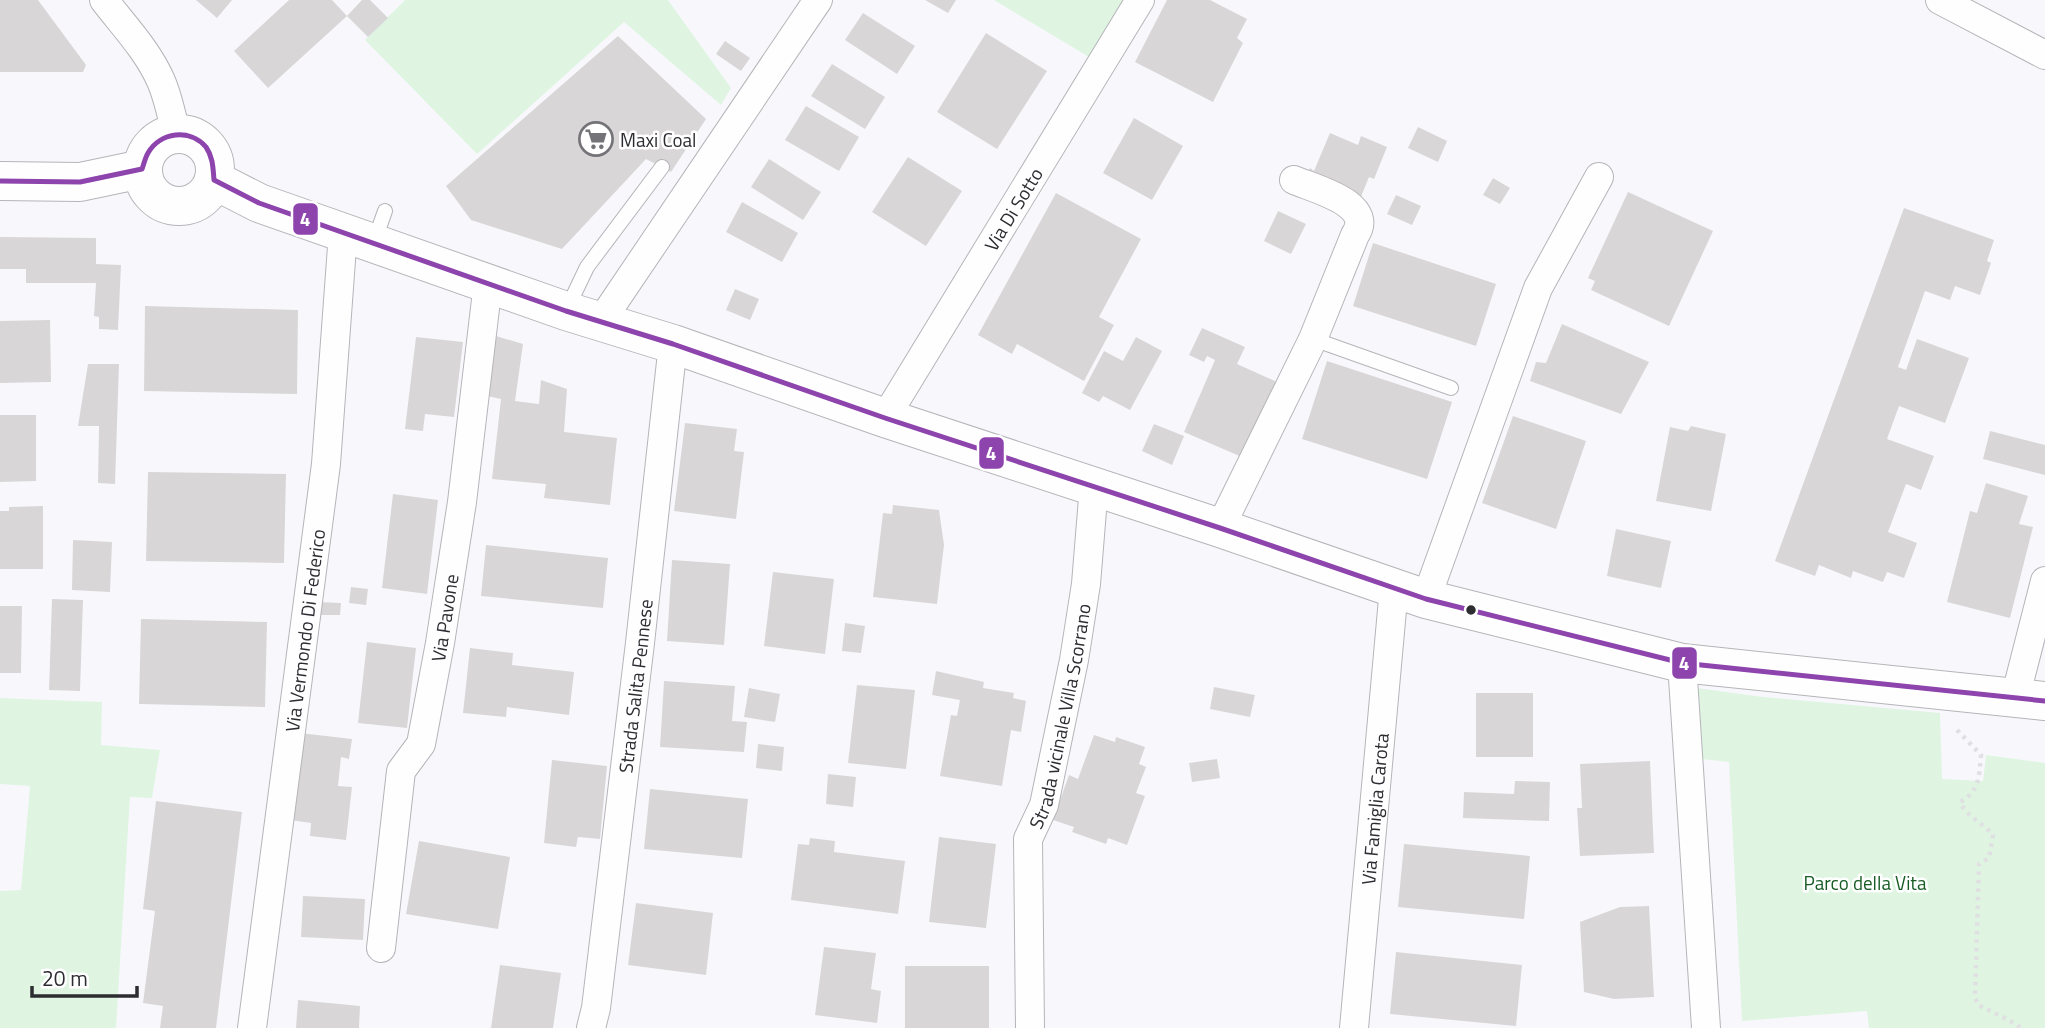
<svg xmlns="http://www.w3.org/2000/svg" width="2045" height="1028" viewBox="0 0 2045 1028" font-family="'Titillium Web',sans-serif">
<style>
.green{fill:#dff5e2}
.building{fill:#d9d6d7}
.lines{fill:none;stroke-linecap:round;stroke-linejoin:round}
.lane-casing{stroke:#b5b5b9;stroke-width:16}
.street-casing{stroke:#b5b5b9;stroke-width:30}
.secondary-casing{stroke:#b5b5b9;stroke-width:40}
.path{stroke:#e0e0e2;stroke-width:4.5;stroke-dasharray:3.5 5;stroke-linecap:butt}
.lane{stroke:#fefeff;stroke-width:14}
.street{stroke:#fefeff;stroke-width:28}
.secondary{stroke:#fefeff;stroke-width:38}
.bus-1-casing{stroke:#fff;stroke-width:10}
.bus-1{stroke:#8e44ad;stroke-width:5}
.bus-dot{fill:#2d2c31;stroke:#fff;stroke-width:2.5}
.labels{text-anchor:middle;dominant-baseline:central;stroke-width:5;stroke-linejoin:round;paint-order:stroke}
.poi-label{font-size:19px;fill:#2d2c31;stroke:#fff;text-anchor:start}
.street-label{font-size:19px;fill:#2d2c31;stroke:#fff}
.park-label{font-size:19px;fill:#175c24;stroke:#fff}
.line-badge{stroke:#fff;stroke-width:2.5}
.badge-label{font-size:19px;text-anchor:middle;font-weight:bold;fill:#fff}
</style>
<rect width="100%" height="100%" fill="#f8f8fc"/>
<g class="green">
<path d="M405,0H668L731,88L721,105L624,22L477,154L365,40Z"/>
<path d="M994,0H1125L1089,57Z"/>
<path d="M1697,688L1763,697L1940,713L1942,779L1983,781L1986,755L2045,763V1028H1869L1867,1011L1742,1021L1729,762L1702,759Z"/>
<path d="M0,698L102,702L101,745L160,750L152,798L130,797L116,1028H0V891L21,890L30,786L0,784Z"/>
</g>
<g class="building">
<path d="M0,0H38L86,65L83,72H0Z"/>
<path d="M196,0H232L217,18Z"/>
<path d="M289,0H332L347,16L268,88L234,51Z"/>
<path d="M362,0H370L388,18L368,37L347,16Z"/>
<path d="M925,0H956L948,13Z"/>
<path d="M1167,0H1210L1247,19L1237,38L1243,43L1213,102L1135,62Z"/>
<path d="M863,13L915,46L897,74L845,40Z"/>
<path d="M986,33L1047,71L997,149L937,112Z"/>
<path d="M618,36L706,119L671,172L646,159L562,249L471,220L446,186Z"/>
<path d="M725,41L750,58L741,71L716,54Z"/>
<path d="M832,64L885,97L865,129L811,96Z"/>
<path d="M806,106L859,137L839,171L785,140Z"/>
<path d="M1134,118L1183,146L1152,200L1103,173Z"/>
<path d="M1418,127L1447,141L1438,162L1408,148Z"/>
<path d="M1330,133L1358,145L1361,136L1387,147L1374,179L1369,177L1358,204L1304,182L1310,168L1314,171Z"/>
<path d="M908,157L962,191L926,246L872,212Z"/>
<path d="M769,159L821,192L803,220L751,187Z"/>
<path d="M1493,178L1510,188L1500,204L1483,195Z"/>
<path d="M1628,192L1713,231L1669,326L1591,290L1595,281L1588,278Z"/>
<path d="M1056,193L1141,239L1099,317L1114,325L1084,381L1017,344L1012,354L978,335Z"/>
<path d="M1396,195L1421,206L1412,225L1387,214Z"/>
<path d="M742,202L798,233L782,262L726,232Z"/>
<path d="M1904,208L1994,240L1987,261L1991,263L1980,295L1955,286L1950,300L1925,291L1898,367L1906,370L1917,339L1969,358L1945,423L1899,406L1887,439L1934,456L1921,490L1906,484L1888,532L1917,543L1904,578L1887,572L1883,582L1853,571L1851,578L1819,565L1815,576L1775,561Z"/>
<path d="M1278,211L1306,224L1291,254L1264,241Z"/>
<path d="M0,237L96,238V264L121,265L118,330L99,329V317L94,316L96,283H26V269H0Z"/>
<path d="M1373,243L1496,284L1476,346L1353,306Z"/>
<path d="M735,289L759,299L750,320L726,310Z"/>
<path d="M145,306L298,310L297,394L144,391Z"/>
<path d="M50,320L51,382L0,383V321Z"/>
<path d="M1562,324L1649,362L1621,414L1530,381L1536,362L1546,363Z"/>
<path d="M1202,328L1245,347L1237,364L1277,382L1244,458L1184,432L1215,360L1207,356L1204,362L1189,355Z"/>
<path d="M486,333L523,344L515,401L539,404L541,380L567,389L564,432L617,438L610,505L544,498L546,484L492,479L501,399L478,394Z"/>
<path d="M416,337L463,342L454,417L425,414L423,431L405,429Z"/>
<path d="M1136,337L1162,351L1130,410L1103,396L1099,402L1082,393L1104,351L1123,361Z"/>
<path d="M1327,361L1452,402L1427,479L1302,439Z"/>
<path d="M88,364H119L115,484L98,483L99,426H78Z"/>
<path d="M0,415H36V481L0,482Z"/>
<path d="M1513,416L1586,441L1556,529L1482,503Z"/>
<path d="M685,423L737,429L734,451L744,452L736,519L674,511Z"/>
<path d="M1154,424L1184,436L1172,465L1142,451Z"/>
<path d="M1691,426L1726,434L1711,511L1656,501L1670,427L1688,431Z"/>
<path d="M1990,431L2045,445V475L1983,459Z"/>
<path d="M148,472L286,474L284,563L146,561Z"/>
<path d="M1986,483L2028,496L2019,524L2033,527L2010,618L1947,602L1970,511L1977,513Z"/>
<path d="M393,494L438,500L427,594L382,588Z"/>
<path d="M893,505L939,510L944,545L937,604L873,597L883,513L892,514Z"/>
<path d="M43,506V569H0V511H9V507Z"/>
<path d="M1616,529L1671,541L1661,588L1607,576Z"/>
<path d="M73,540L112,542L110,592L72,590Z"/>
<path d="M486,545L608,558L603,608L481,596Z"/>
<path d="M672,560L730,564L724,645L667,641Z"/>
<path d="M773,572L834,579L825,654L764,646Z"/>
<path d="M351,587L368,589L366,605L349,603Z"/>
<path d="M52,599L83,600L80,691L49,690Z"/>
<path d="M319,602L341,603L340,615H318Z"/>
<path d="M0,606H22L21,673H0Z"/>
<path d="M141,619L267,622L265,707L139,704Z"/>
<path d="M845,623L865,626L861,653L842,651Z"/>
<path d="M367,642L416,648L407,728L358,723Z"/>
<path d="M470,648L513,653L512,665L574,672L569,715L507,707L506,717L463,713Z"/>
<path d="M936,671L984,682L983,688L1014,693L1013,698L1026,701L1021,732L1011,730L1002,786L940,776L951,715L957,716L960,700L932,695Z"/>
<path d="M664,681L735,686L732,721L747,722L744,752L660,747Z"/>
<path d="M857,685L915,690L906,769L848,763Z"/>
<path d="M1214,687L1255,695L1250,717L1210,709Z"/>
<path d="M749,688L780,694L775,722L744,717Z"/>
<rect x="1476" y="693" width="57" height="64"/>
<path d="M300,733L352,739L349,759L341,757L338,786L352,787L346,840L310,836L311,823L290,820Z"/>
<path d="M1094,735L1115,742L1116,737L1145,747L1139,764L1146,767L1136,793L1145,796L1127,845L1108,838L1106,844L1072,832L1074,827L1053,820L1069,775L1078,779Z"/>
<path d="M758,744L784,747L782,771L756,768Z"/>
<path d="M1217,759L1220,778L1192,782L1189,763Z"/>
<path d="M552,760L607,766L600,839L578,837L576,847L544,843Z"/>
<path d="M1650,761L1654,853L1580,856L1577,808H1582L1580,764Z"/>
<path d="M828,774L856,777L853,807L826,804Z"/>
<path d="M1515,781L1550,782L1549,821L1463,818L1464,792L1514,794Z"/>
<path d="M650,789L748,799L742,858L644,849Z"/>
<path d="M156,801L242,812L216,1028H160L163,1006L143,1003L155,911L143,909Z"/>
<path d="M939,837L996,844L986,928L929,922Z"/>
<path d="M810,838L835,841L834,852L905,861L898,914L791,900L798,844L809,845Z"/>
<path d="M419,841L510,857L498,929L406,914Z"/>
<path d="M1404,844L1530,856L1524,919L1398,907Z"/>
<path d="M303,896L365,899L363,940L301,937Z"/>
<path d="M636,903L713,913L706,975L628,965Z"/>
<path d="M1649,906L1654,997L1614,999L1584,992L1580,922L1620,907Z"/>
<path d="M824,947L876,953L871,989L881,991L877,1023L815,1015Z"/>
<path d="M1396,952L1522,965L1516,1026L1390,1014Z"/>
<path d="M500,965L561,973L553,1028H491Z"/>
<rect x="905" y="966" width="84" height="62"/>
<path d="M298,1000L360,1006L359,1028H296Z"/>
</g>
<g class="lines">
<g class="lane-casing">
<g id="lane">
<path d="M374,242L385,211"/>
<path d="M567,309L587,267L662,167"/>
<path d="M1313,339L1451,388"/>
</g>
</g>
<g class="street-casing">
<g id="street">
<path d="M104,0C124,26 148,51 161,81C168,97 172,116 176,134"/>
<path d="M1940,0L2045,55"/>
<path d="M601,321L818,0"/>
<path id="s1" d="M885,418L1140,0"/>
<path d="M1220,528L1313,339L1355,235C1376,204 1315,189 1294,180"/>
<path d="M1426,599L1538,288L1599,177"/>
<path d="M1682,663L1706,1028"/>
<path d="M2015,698L2045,581"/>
<path id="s2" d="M381,948L401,771L421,744L440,643L462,502L488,283"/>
<path id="s3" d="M252,1028L326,464L343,233"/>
<path id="s4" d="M591,1028L596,1008L640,643L673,344"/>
<path id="s5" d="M1030,1028L1028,839L1044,805L1074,660L1086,584L1094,486"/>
<path id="s6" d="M1354,1028L1394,588"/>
</g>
</g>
<g class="secondary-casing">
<g id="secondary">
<circle cx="179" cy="170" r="36"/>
<path d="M214,180L259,203L566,311L673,344L885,418L1220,528L1426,599L1682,663L2045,701"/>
<path d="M0,181L80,182L142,169"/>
</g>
</g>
<path class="path" d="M1957,730L1981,755C1979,776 1980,791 1960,802C1967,817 1983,823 1993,835L1989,858L1979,864L1975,997L1978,1005L2007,1019L2021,1028"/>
<use href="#lane" class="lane"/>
<use href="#street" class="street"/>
<use href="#secondary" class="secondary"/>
<g class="bus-1-casing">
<path id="bus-1" d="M0,181L80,182L142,169C144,164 145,158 148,153C160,132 190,128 206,147C213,157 213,168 214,180L259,203L566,311L673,344L885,418L1220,528L1426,599L1682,663L2045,701"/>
</g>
<use href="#bus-1" class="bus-1"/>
</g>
<defs>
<g id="supermarket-ring" transform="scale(1.75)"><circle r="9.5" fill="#fff" stroke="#747378" stroke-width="1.5"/><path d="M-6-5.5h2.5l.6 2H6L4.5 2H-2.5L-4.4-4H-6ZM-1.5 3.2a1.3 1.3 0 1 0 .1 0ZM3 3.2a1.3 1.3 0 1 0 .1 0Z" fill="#747378"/></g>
</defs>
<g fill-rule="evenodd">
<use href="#supermarket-ring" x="596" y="139"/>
</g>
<circle class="bus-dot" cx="1471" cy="610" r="6"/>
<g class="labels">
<g class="poi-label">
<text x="620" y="139">Maxi Coal</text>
</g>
<g class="street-label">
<text stroke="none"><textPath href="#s1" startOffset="245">Via Di Sotto</textPath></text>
<text stroke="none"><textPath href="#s2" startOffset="340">Via Pavone</textPath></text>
<text stroke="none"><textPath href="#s3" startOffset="401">Via Vermondo Di Federico</textPath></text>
<text stroke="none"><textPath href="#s4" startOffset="345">Strada Salita Pennese</textPath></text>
<text stroke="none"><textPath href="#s5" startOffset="317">Strada vicinale Villa Scorrano</textPath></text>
<text stroke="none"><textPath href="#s6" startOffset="220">Via Famiglia Carota</textPath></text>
</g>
<g class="park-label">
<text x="1865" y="882">Parco della Vita</text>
</g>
</g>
<g class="line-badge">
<rect x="292" y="202" width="27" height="34" rx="7" fill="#8e44ad"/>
<rect x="978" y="436" width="27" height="34" rx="7" fill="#8e44ad"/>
<rect x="1671" y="646" width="27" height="34" rx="7" fill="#8e44ad"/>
</g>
<g class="badge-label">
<text x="305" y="226">4</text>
<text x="991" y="460">4</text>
<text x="1684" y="670">4</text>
</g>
<path d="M32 986v10h105v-10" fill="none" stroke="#2d2c31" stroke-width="3.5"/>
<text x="42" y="986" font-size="21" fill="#2d2c31" stroke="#ffffff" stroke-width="5" paint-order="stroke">20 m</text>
</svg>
